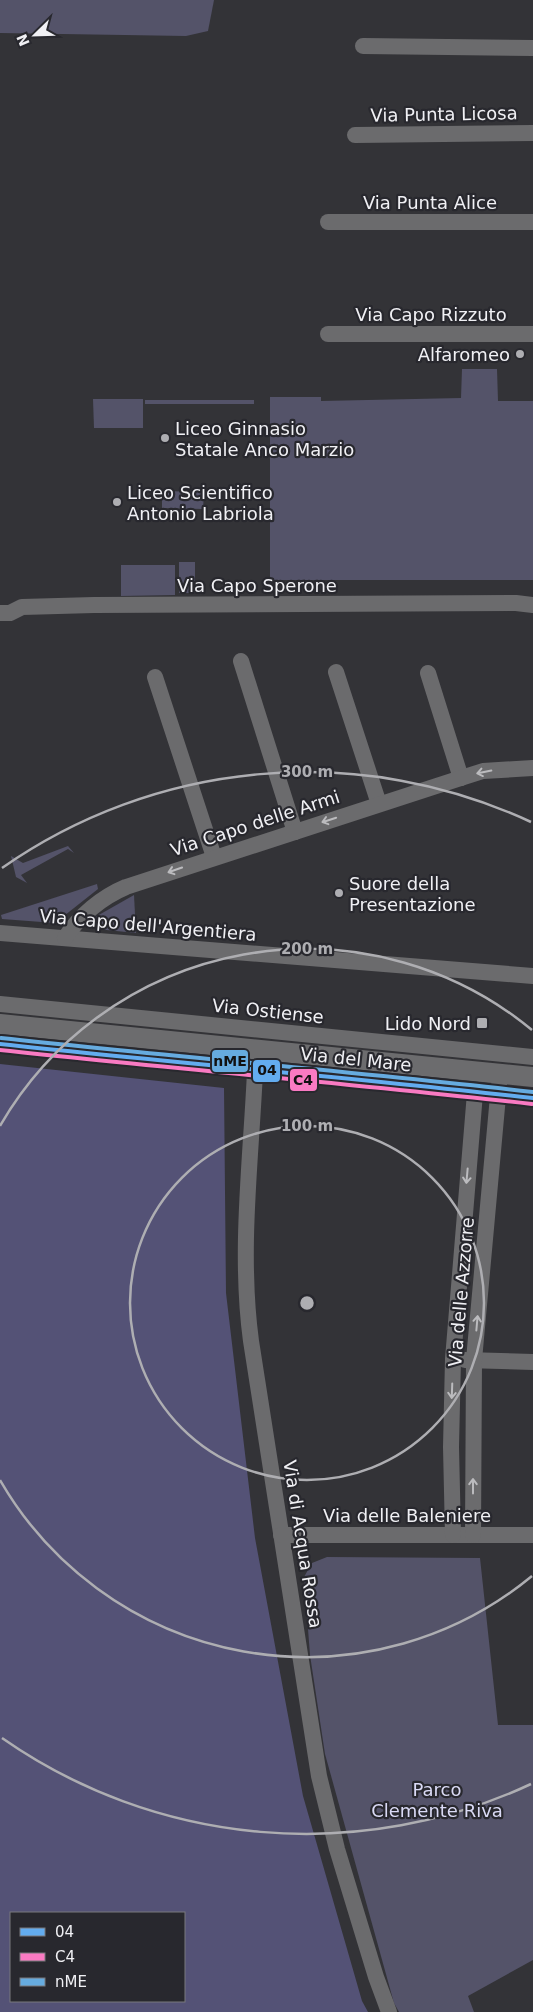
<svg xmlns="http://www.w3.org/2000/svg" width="533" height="2012" viewBox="0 0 533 2012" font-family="'DejaVu Sans',sans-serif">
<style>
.green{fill:#545369}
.forest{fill:#545276;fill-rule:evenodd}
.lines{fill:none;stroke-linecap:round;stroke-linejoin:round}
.minor{stroke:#6b6b6d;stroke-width:16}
.major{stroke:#6c6c6e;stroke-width:20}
.bus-1-casing{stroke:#28282e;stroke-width:8}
.bus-2-casing{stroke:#28282e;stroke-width:8}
.bus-3-casing{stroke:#28282e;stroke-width:8}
.bus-1{stroke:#63acef;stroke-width:4}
.bus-2{stroke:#f97ac2;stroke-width:4}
.bus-3{stroke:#66abdf;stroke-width:4}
.oneway{stroke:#bbbbbe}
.ring{fill:none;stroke:#aeaeb2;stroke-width:2.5}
.poi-dot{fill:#aeaeb2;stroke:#28282e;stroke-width:2}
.labels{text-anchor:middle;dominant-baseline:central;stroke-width:4.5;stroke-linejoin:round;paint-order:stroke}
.street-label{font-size:18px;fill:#f0f0f4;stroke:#28282e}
.poi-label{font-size:18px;fill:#f0f0f4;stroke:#28282e;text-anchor:start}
.park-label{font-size:18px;fill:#dadaf5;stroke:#28282e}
.centre{fill:#aeaeb2;stroke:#28282e;stroke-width:2.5}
.ring-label{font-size:15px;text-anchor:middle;font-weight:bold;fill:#aeaeb2;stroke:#28282e;stroke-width:4.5;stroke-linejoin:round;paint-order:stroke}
.line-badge{stroke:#28282e;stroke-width:2}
.pale-badge-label{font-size:14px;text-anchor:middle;font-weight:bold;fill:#111}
</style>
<rect width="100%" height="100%" fill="#333337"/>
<g class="green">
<path d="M0,0H214L208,31L186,36L0,33Z"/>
<path d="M462,369H497L498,401H533V580H270V397H321V401L461,398Z"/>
<path d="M93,399H143V428H94Z"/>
<rect x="145" y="400" width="109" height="4"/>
<path d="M162,491L204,492L203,509L162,508Z"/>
<rect x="179" y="562" width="16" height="31"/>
<path d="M121,565H175V595L121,596Z"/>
<path d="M68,846L74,853L68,849L21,875L27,883L16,877L11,856L23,863Z"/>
<path d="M97,884L98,889L55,923L2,919L1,915Z"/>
<path d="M134,895L136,933L87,928L90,920Z"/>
<path d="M327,1557L480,1558L498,1725H533V1960L468,1996L474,2012H399L394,2003L325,1754L310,1655L304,1577L312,1563Z"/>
</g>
<path class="forest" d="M0,1064L224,1088L226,1293L255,1538L303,1796L362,2001L368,2012H0ZM11,1913H184V2001H11Z"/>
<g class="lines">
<g class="minor">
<path d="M363,46L533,48"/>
<path d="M355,135L533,133"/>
<path d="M328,222H533"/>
<path d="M328,334H533"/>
<path d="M0,613H10L22,607L94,605L516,603L533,605"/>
<path d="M241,661L295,832"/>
<path d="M336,672L379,804"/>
<path d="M428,673L461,778"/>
<path d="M155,677L214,857"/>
<path d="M0,933L533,976"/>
<path d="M65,938C79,916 102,897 126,887L461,778L483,771L533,768"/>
<path d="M0,1004L533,1057"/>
<path d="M0,1044L255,1071L346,1077L533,1098"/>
<path d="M255,1071C251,1160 239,1252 251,1341L319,1776L337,1849L376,1977L389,2012"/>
<path d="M465,1360L533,1362"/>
<path d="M281,1535H533"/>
<path d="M453,1535L451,1447L453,1359L475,1093"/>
<path d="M473,1535L474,1360L499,1085"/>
</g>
<path class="major" d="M0,1024L533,1077"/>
<g class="bus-1-casing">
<path id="bus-1" d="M0,1044C178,1063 355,1078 533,1098"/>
</g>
<g class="bus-2-casing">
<path id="bus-2" d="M0,1050C177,1069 355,1084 532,1104"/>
</g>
<g class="bus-3-casing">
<path id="bus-3" d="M1,1038C178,1057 356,1072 533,1092"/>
</g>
<use href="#bus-1" class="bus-1"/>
<use href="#bus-2" class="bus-2"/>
<use href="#bus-3" class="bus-3"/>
</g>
<defs><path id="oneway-shaft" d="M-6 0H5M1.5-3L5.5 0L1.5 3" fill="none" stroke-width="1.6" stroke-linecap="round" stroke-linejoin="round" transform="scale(1.25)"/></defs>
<g class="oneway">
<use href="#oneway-shaft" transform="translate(484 772) rotate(169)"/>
<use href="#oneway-shaft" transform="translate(329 820) rotate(162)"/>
<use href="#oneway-shaft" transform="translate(175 870) rotate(161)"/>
<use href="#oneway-shaft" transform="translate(467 1176) rotate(95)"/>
<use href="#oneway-shaft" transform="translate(477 1323) rotate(-85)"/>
<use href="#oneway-shaft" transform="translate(452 1391) rotate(92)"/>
<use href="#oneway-shaft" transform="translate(473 1486) rotate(-90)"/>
</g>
<g class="ring">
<circle cx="307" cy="1303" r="177"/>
<path d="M532 1576A354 354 0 0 1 0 1480M0 1126A354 354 0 0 1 532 1030"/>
<path d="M531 1784A531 531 0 0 1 2 1738M2 868A531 531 0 0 1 531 822"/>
</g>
<g class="poi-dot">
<circle cx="520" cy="354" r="5"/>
<circle cx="165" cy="438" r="5"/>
<circle cx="117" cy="502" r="5"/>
<circle cx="339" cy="893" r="5"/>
<rect x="476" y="1017" width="12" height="12" rx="2.5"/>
</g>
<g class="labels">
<g class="street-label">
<text transform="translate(444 114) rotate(-1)">Via Punta Licosa</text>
<text x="430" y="202">Via Punta Alice</text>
<text x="431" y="314">Via Capo Rizzuto</text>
<text x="257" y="585">Via Capo Sperone</text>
<text transform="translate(255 823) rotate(-18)">Via Capo delle Armi</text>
<text transform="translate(148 925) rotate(5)">Via Capo dell'Argentiera</text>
<text transform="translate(268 1011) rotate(6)">Via Ostiense</text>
<text transform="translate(356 1059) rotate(6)">Via del Mare</text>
<text transform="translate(461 1292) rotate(-85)">Via delle Azzorre</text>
<text x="407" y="1515">Via delle Baleniere</text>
<text transform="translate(303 1544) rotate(81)">Via di Acqua Rossa</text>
</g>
<g class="poi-label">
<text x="510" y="354" text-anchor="end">Alfaromeo</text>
<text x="175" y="428">Liceo Ginnasio<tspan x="175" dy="21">Statale Anco Marzio</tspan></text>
<text x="127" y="492">Liceo Scientifico<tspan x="127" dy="21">Antonio Labriola</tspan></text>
<text x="349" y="883">Suore della<tspan x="349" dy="21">Presentazione</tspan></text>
<text x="471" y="1023" text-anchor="end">Lido Nord</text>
</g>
<g class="park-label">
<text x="437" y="1789">Parco<tspan x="437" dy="21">Clemente Riva</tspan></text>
</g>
</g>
<circle cx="307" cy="1303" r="8" class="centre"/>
<g class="ring-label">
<text x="307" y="777">300 m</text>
<text x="307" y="954">200 m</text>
<text x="307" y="1131">100 m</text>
</g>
<g class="line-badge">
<rect x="211" y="1049" width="38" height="24" rx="5" fill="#66abdf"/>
<rect x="252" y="1059" width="29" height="24" rx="5" fill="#63acef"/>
<rect x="289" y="1068" width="29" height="24" rx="5" fill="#f97ac2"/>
</g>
<g class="pale-badge-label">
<text x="230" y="1066">nME</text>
<text x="267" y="1075">04</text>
<text x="303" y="1085">C4</text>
</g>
<rect x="10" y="1912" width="175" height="90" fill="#28282e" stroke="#78787d"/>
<rect x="20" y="1928" width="25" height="8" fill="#63acef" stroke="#78787d"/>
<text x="55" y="1937" font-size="15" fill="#f0f0f4">04</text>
<rect x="20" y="1953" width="25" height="8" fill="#f97ac2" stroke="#78787d"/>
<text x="55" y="1962" font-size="15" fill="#f0f0f4">C4</text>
<rect x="20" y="1978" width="25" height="8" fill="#66abdf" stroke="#78787d"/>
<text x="55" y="1987" font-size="15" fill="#f0f0f4">nME</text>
<g transform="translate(35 35) rotate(247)" stroke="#28282e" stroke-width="4" paint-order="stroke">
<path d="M0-4L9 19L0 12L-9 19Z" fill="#f0f0f4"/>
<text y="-8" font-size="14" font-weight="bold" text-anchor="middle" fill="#f0f0f4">N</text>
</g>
</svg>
